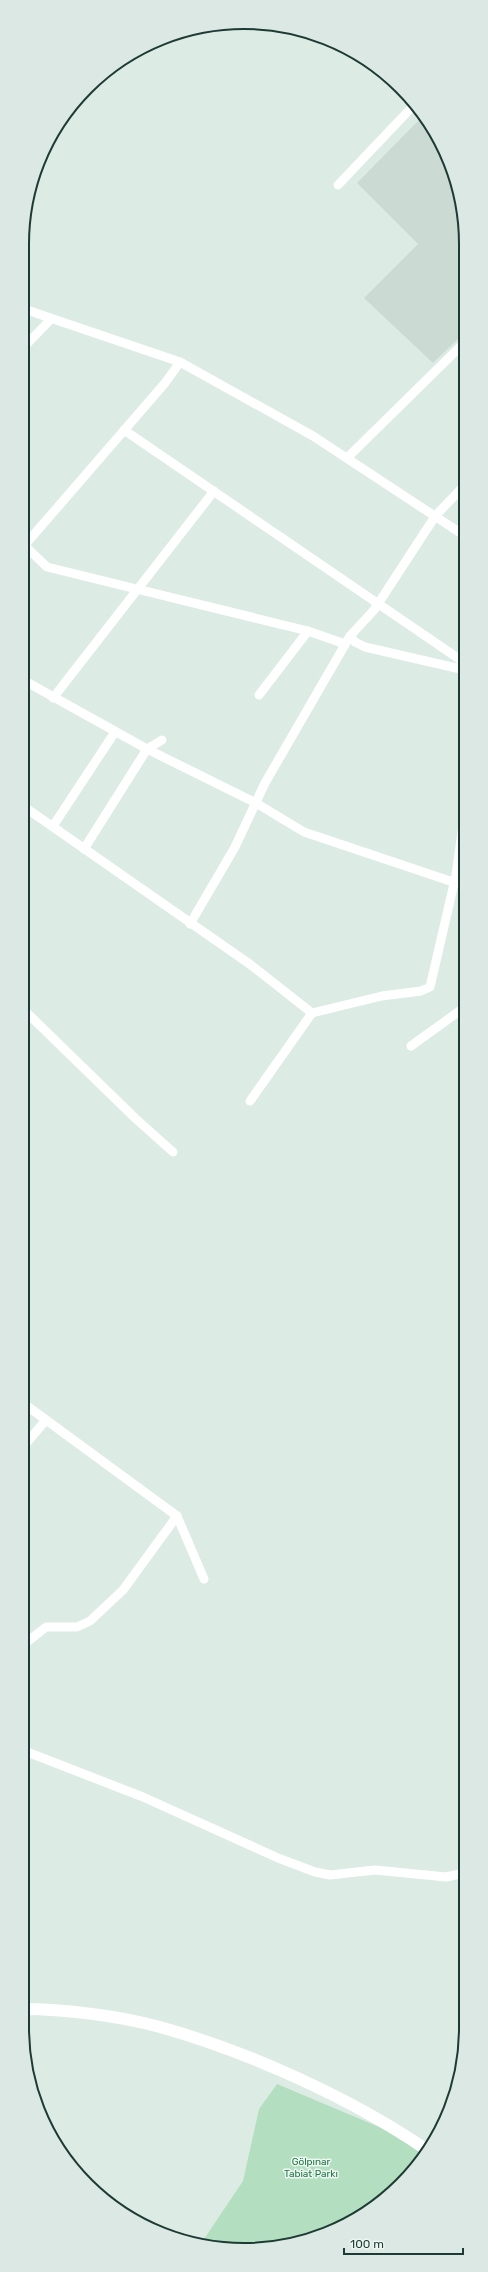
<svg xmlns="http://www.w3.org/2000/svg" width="488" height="2272" viewBox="0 0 488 2272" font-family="Rubik,sans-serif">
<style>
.built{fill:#cbdbd4}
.green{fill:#b3dfc0}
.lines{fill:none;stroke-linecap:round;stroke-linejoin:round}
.minor{stroke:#fff;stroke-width:9}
.tertiary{stroke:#fff;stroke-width:12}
.labels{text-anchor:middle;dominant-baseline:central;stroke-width:3;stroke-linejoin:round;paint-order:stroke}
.park-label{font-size:10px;fill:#237646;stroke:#edf7f2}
.rim{fill:none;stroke:#1d3b34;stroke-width:2}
</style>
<rect width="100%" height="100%" fill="#ddebe5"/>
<path class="built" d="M421,118L443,146L466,229L465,332L433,363L364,298L418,244L357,183Z"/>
<path class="green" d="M277,2084L429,2148L390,2195L315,2238L230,2250L202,2242L243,2181L259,2109Z"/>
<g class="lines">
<g class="minor">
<path d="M338,185L414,105"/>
<path d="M24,309L180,362L313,436L465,536"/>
<path d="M24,347L51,319"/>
<path d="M124,430L465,663"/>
<path d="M347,458L465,342"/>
<path d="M24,545L47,567L308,631L345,644"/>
<path d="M24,546L165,383L180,362"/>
<path d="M465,670L365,647L355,642L350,636L374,610L436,515L465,485"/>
<path d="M23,680L147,749L162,740"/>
<path d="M259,695L308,631"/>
<path d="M53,698L214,491"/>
<path d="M23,806L251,965L312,1013"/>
<path d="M53,826L115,732"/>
<path d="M84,849L147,749L256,803L304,832L465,886"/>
<path d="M190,924L235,847L265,783L350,636"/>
<path d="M23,1009L135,1118L173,1152"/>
<path d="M411,1046L465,1007"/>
<path d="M250,1101L312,1013L382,996L421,991L430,987L456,875L465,811"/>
<path d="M23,1403L177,1516L204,1579"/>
<path d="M23,1447L46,1420"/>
<path d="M22,1646L46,1627H77L90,1621L123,1590L177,1516"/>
<path d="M22,1750L143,1797L278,1858L315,1872L330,1875L375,1870L446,1877L464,1873"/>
</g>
<path class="tertiary" d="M22,2009C64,2009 120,2016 160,2027C249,2052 351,2098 427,2150"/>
</g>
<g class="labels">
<g class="park-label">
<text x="311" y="2162">Gölpınar<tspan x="311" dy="12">Tabiat Parkı</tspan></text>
</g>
</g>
<path d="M0 0H488V2272H0ZM244 29H244A215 215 0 0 1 459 244V2028A215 215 0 0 1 244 2243H244A215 215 0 0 1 29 2028V244A215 215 0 0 1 244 29Z" fill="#dce8e3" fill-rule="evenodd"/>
<path class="rim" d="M244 29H244A215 215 0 0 1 459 244V2028A215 215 0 0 1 244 2243H244A215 215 0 0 1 29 2028V244A215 215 0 0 1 244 29Z"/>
<path d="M344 2248v6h119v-6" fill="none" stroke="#1d3b34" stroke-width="2"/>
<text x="350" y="2248" font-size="12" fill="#1d3b34" stroke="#edf7f2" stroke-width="3" paint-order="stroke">100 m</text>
</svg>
